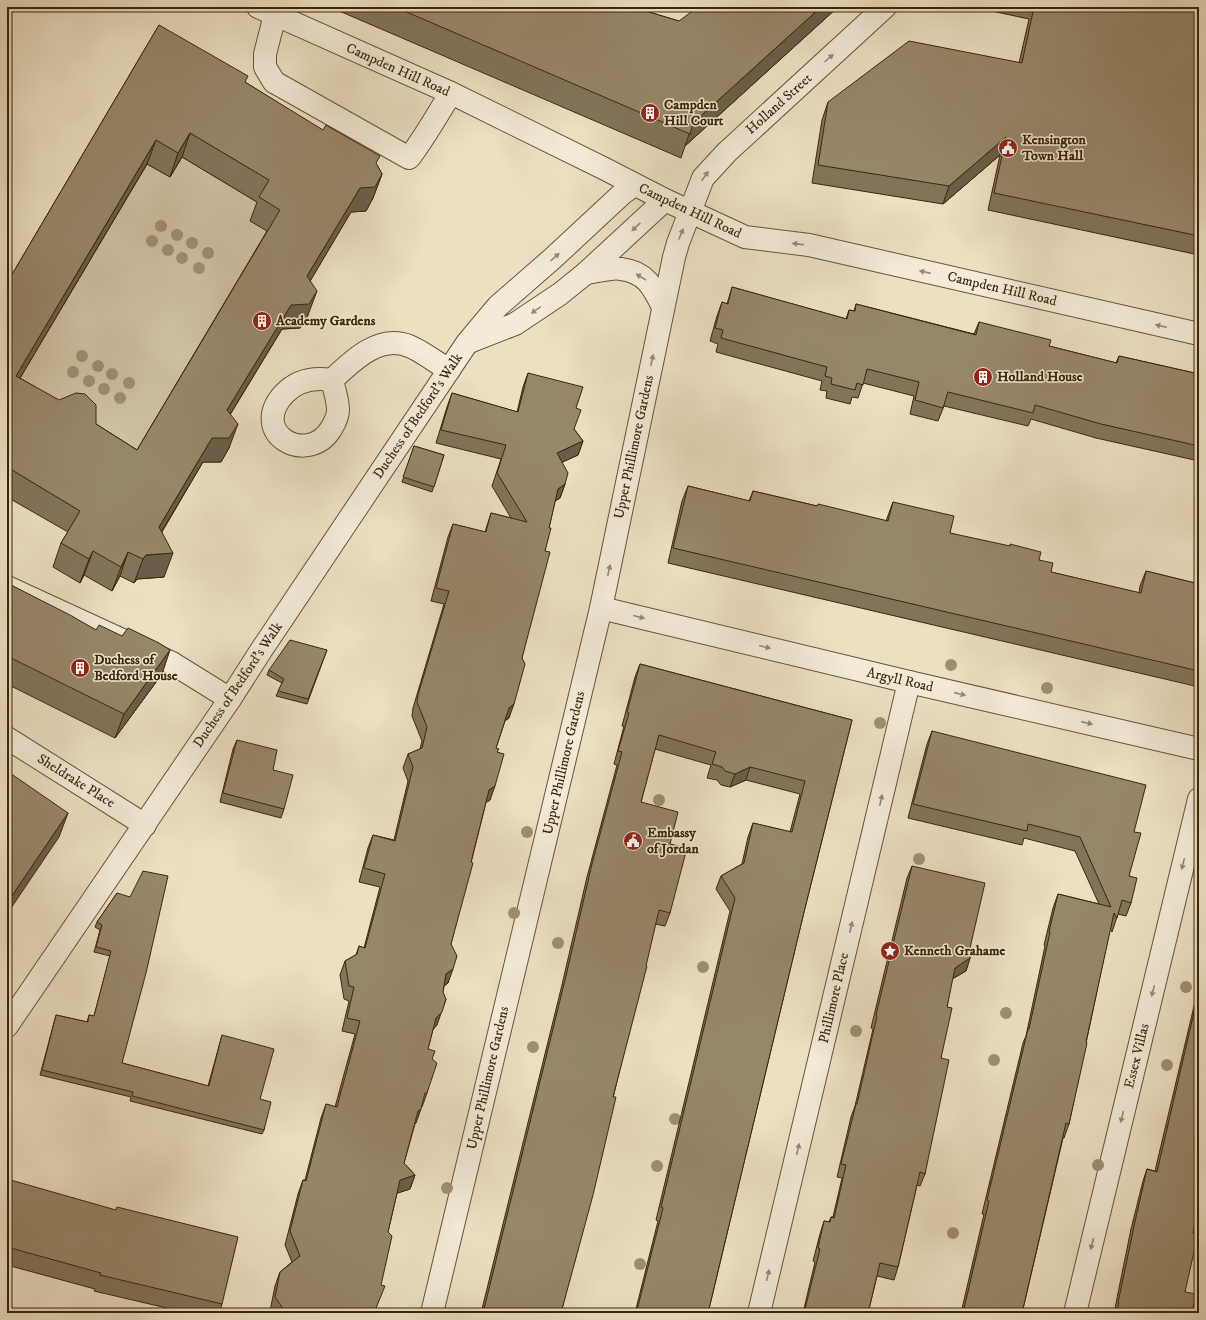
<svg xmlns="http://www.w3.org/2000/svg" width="1206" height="1320" viewBox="0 0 1206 1320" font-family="'IM FELL DW Pica',serif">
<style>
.green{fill:#cec0a3;stroke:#847356}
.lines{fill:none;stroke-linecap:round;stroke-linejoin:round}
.minor-casing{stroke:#665438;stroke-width:24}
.minor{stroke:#f3ebd8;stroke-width:22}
.tree{fill:#9e8f72}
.wall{fill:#82745b;stroke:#3a2609;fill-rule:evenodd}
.shaded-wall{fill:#6a5e4a;stroke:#3a2609}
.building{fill:#97876a;stroke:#3a2609;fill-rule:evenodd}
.oneway{fill:#968870}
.labels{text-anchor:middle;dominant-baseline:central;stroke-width:3;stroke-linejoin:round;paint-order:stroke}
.street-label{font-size:14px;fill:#3a2609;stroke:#f3ebd8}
.poi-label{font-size:14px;font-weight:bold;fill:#3a2609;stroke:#f3ebd8;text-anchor:start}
</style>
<rect width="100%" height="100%" fill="#ece0c3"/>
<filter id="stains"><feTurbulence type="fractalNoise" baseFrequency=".005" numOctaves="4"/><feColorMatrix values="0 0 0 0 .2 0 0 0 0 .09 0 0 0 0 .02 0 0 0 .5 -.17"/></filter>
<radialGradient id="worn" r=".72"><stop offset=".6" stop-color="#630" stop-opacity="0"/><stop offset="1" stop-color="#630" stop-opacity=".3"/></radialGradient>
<path class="green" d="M182,157L260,204L271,234L128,474L7,400L147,164L170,177Z"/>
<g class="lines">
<g class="minor-casing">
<g id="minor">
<path d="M258,7L451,93L605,169L665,200L745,237L809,245L1199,334"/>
<path d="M275,15L265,54V67L274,82L409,158C425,137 437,115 451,93"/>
<path d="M586,273C595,272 613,267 621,269C646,272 653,287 663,307"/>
<path d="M469,342L515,324L560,294L586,273L665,200"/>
<path d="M332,380C334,389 338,400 338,410C338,417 334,424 331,429C307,467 248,433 284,394C297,380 314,377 332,380C352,361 379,334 409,346C420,350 437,363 449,370"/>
<path d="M7,587L172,663L230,699"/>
<path d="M601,608L909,682L1199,749"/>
<path d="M7,738L145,825"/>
<path d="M7,1026L230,699L262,649L467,343L498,306L552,259L623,193L634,185"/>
<path d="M432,1313L601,608L674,257L678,243L703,178L727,152L885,7"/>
<path d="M759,1313L909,682"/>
<path d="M1075,1313L1199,799"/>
</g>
</g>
<use href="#minor" class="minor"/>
</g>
<g class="tree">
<circle cx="161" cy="226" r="6"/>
<circle cx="177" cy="235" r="6"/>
<circle cx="152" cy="241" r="6"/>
<circle cx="192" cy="243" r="6"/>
<circle cx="168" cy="250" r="6"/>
<circle cx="208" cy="253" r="6"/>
<circle cx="182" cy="258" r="6"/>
<circle cx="199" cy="268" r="6"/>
<circle cx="82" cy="356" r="6"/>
<circle cx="98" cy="366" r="6"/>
<circle cx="73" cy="372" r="6"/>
<circle cx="112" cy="374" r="6"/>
<circle cx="89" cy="381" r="6"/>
<circle cx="129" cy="383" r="6"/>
<circle cx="104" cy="389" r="6"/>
<circle cx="120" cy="398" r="6"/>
<circle cx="951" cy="665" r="6"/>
<circle cx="1047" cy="688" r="6"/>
<circle cx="880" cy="723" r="6"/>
<circle cx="659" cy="800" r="6"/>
<circle cx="527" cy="832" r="6"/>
<circle cx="919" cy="859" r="6"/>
<circle cx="514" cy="913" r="6"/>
<circle cx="558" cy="943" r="6"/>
<circle cx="703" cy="967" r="6"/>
<circle cx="1186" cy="987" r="6"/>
<circle cx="1006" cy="1013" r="6"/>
<circle cx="856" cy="1031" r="6"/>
<circle cx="533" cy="1047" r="6"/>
<circle cx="994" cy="1060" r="6"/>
<circle cx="1167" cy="1065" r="6"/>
<circle cx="675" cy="1119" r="6"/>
<circle cx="1098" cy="1165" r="6"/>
<circle cx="657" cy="1166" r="6"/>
<circle cx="447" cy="1188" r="6"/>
<circle cx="953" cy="1233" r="6"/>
<circle cx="640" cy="1264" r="6"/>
</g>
<g class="wall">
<path d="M330,7H632L679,21L838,7L685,146L681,158Z"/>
<path d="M973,7H1199V255L988,210L1000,155L943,204L812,183L822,120L828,102L1019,63L1029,19Z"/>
<path d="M159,25L245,82L377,165L382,174L373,198L366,211L351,212L310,281L308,315L300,328L282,329L230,415L229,448L221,462H203L162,532L164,577L137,579L134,583L120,576L112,591L84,575L80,583L53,567L61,543L68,532L7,497V283ZM182,157L257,202L250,221L267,231L137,450L96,424L20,378L147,164L170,177Z"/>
<path d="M732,287L846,319L849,310L854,311L856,304L974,334L979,322L1049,346L1116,363L1119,356L1199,374V461L1096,438L1031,419L1028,426L944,406L938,421L910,414L914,396L863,383L858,398L852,397L850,404L826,398L827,391L820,390L822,381L716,352L718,344L710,341L717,316L722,302L727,304Z"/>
<path d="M528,373L576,408L574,429L583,441L578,455L562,462L565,484L560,498L555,501L549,528L545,551L509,718L505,721L496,748L497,752L490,800L486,802L451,944L448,983L444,986L437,1025L433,1029L428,1049L432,1059L427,1093L422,1107H421L416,1123L415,1124L404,1163L415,1175L410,1189L397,1193L388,1232L375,1313H271L270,1311L275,1286L280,1272L292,1262L285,1245L298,1194L303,1180H305L321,1118L326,1104L335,1107L355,1034L342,1031L349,1001L344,999L340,975L345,961L356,955L359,946L364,948L380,887L359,882L368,848L373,835L394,840L408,781L403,768L408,754L420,749L422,741L412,716L413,708L444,604L431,601L448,537L453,524L485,532L491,513L511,518L492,486L501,459L436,443L447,407L452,393L517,412L523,387Z"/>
<path d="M414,446L444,455L432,492L402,482Z"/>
<path d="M688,486L749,501L753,491L817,506L886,521L893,502L950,533L1039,560L1051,572L1139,593L1140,586L1146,571L1199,584V687L668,563L682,501Z"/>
<path d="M7,583L96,630L162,674L115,738L7,684Z"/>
<path d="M327,650L307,704L276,696L282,683L267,675L269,670Z"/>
<path d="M640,664L852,720L804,912L708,1313H635L658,1221L656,1220L730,911L716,889L721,876L742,864L748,837L753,823L790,832L800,794L746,780L730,787L721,785L717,780L707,778L711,765L655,749L641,802L670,844V913L665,926L655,924L561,1313H481L561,989L587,877L617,765L614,764L624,726H622L635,677Z"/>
<path d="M932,731L1134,832L1129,876L1131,903L1126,916L1118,914L1112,932L1110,929L1069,1124L1064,1138H1063L1022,1313H961L984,1214H982L1023,1043L1026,1036L1045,946L1044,945L1053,908L1058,894L1099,904L1075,851L1024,838L1022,845L908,818L927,744Z"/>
<path d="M237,740L273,770L284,809L281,818L220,802L233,749Z"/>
<path d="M912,866L970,948V958L966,971L952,979L947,1007L941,1058L925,1174L920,1186L917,1185L898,1267L894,1280L877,1276L868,1313H803L815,1262L813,1261L820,1234L824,1221L829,1222L831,1217H833L842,1178L837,1177L851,1117L855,1106L873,1029L871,1028L907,878Z"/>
<path d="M117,893L122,1063L208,1086L222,1035L260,1099L264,1130L262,1134L130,1101L131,1097L40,1075L56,1015L87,1022L89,1015L94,1016L110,956L94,952L100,930L95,927L97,922Z"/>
<path d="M1199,985V1208L1193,1233L1185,1292L1192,1313H1114L1131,1229L1143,1181L1147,1169L1155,1171Z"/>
<path d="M7,1179L222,1304L219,1313H188L94,1291L95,1289L7,1265Z"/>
</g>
<g class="shaded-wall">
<path d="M821,7H838L685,146L693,123Z"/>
<path d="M190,133L182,157L170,177L178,153Z"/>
<path d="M1006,137L1000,155L943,204L949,186Z"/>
<path d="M156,140L147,164L7,400L16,376Z"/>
<path d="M382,174L373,198L366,211L351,212L299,300L307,276L360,188Z"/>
<path d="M317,291L308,315L300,328L282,329L218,434L227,410L291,305Z"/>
<path d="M238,424L229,448L221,462H203L150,551L159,527L212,438Z"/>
<path d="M583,441L578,455L552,467L557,453Z"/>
<path d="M565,484L560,498L553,502L558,489Z"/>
<path d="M93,551L84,575L80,583L89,559Z"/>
<path d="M128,552L120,576L112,591L121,567Z"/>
<path d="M173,553L164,577L137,579L134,583L143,559L146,555Z"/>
<path d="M170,650L162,674L115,738L124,714Z"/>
<path d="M514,704L509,718L504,721L509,708Z"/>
<path d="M750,767L746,780L730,787L735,774Z"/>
<path d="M495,786L490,800L484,804L489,790Z"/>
<path d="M68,813L59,837L7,914V903Z"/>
<path d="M970,958L966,971L950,980L955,968Z"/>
<path d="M453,969L448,983L441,988L446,974Z"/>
<path d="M446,999L437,1025L431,1032L436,1018Z"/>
<path d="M421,1109L416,1123L413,1124L418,1111Z"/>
<path d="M415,1175L410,1189L395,1194L400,1180Z"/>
</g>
<g class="building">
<path d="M395,7H632L679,21L698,7H821L693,123L690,134Z"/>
<path d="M1034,7H1199V236L994,193L1006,137L949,186L818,165L828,102L909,41L1022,63Z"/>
<path d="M159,25L248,76L245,82L323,130L326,125L380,156L376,163L382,174L375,187L360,188L307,276L317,291L309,304L291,305L227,410L238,424L229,438H212L159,527L173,553L146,555L143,559L128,552L121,567L93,551L89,559L61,543L80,511L7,467V283ZM190,133L269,180L259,197L280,210L137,450L96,424V405L85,394L76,393L59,400L16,376L156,140L178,153Z"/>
<path d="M732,287L847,319L849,310L855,311L856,304L976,335L979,322L1051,340L1049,346L1117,363L1119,356L1199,374V446L1101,424L1035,405L1033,413L948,392L943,408L915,400L919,382L867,369L863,385L857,383L855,390L831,384L832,378L825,376L827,367L721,338L723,330L715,328L722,302L728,304Z"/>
<path d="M528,373L583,387L576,408L581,410L574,429L583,441L557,453L568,473L565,484L558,489L549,528H551L545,551L550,552L522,658L525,664L514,704L509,708L496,748L499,749L497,752L504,754L495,786L489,790L471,862L473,863L451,944L457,956L453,969L446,974L443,992L446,999L442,1012L436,1018L428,1049L435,1051L432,1059L437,1063L427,1093H425L421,1109L418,1111L404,1163L415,1175L400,1180L388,1232L392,1236L381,1285L385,1286L374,1313H286L275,1297L280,1272L300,1256L290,1231L303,1180L306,1181L326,1104L337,1107L360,1021L347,1018L354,987L349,986L345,961L357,954L359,946L365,948L385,874L364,868L373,835L395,841L413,767L408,754L422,748L427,727L417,702L418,695L449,591L436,588L453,524L486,532L491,513L527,522L497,473L506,445L441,430L452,393L518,412Z"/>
<path d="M414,446L444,455L434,487L403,477Z"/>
<path d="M688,486L750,501L753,491L817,506L818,504L888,521L893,502L954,516L950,533L1010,546V544L1041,552L1039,560L1053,563L1051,572L1141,593L1146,571L1199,584V671L673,548Z"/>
<path d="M7,583L70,615L96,630L99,625L122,636L128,628L159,643L170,650L124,714L7,656Z"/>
<path d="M290,640L327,650L308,699L278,691L284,679L269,670Z"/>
<path d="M640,664L852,720L804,912L708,1313H644L645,1312L637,1310L663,1208L661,1207L735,898L721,876L744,863L753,823L792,832L805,781L750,767L735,774L725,771L722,767L712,764L716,752L659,735L641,802L678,812L670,844L687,848L670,913L659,910L646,966H647L613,1097H616L593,1195L561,1313H483L566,976L592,864L622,752L618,751L629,713L627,712Z"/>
<path d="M932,731L1146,785L1134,832L1141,833L1129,876L1137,878L1131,903L1122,900L1117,918L1114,913L1086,1042L1087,1043L1069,1124L1066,1123L1022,1313H963L989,1201L987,1200L1028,1029H1029L1050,932H1049L1058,894L1111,907L1080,837L1028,824L1027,831L913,804Z"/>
<path d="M237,740L277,750L273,770L293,775L284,809L223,793Z"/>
<path d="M7,771L68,813L7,903Z"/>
<path d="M912,866L985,883L970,948V958L955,968L947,1007L952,1008L941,1058L949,1060L925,1174L920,1172L898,1267L880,1263L868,1313H804L820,1249L818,1248L824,1221L830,1222L831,1217L834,1218L846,1165L841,1164L856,1104H857L877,1016L876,1015Z"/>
<path d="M143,871L168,876L146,973L122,1063L209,1086L222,1035L274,1049L260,1099L271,1102L264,1130L132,1096L133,1092L42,1070L56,1015L88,1022L89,1015L94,1016L111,951L96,947L102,925L97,922L117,893L130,897Z"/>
<path d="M1199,991V1208L1193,1233L1198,1234L1185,1292L1196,1294L1192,1313H1116L1119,1303H1118L1136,1217L1147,1169L1157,1172Z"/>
<path d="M7,1179L116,1210L117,1207L238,1237L222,1304L100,1275L101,1273L7,1247Z"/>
</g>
<defs><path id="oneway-solid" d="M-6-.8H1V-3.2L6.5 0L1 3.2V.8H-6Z"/></defs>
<g class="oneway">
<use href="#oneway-solid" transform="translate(829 58) rotate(-42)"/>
<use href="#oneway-solid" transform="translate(705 176) rotate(-55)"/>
<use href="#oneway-solid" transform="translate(636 227) rotate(137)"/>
<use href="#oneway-solid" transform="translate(681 234) rotate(-68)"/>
<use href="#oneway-solid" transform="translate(798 244) rotate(-173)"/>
<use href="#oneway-solid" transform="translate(555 257) rotate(-42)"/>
<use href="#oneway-solid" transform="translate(925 272) rotate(-167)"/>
<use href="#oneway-solid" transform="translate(641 277) rotate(-148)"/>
<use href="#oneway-solid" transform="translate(536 310) rotate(146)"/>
<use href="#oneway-solid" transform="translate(1161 326) rotate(-167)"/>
<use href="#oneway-solid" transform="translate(652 360) rotate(-78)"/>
<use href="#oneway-solid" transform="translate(609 570) rotate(-78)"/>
<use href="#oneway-solid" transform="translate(639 617) rotate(14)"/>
<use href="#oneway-solid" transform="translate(765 647) rotate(14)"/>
<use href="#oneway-solid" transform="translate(960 694) rotate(13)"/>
<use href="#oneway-solid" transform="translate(1087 723) rotate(13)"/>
<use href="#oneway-solid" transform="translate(881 800) rotate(-77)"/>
<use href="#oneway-solid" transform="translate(1183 864) rotate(104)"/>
<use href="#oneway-solid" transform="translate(851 927) rotate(-77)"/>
<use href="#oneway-solid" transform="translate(1153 991) rotate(104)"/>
<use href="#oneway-solid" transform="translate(1122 1117) rotate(104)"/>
<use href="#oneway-solid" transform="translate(798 1149) rotate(-77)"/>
<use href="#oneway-solid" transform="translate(1092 1244) rotate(104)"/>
<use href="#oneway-solid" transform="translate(768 1275) rotate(-77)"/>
</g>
<defs>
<g id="building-disc" transform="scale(1)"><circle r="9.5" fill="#8f2418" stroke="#f3ebd8"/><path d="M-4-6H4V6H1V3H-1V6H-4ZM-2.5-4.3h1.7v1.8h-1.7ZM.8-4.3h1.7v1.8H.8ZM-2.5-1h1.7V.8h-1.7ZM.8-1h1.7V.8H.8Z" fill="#fff"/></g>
<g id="civic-disc" transform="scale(1)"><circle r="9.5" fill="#8f2418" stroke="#f3ebd8"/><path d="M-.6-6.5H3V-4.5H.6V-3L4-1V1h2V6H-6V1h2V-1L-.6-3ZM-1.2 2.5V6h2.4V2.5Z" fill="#fff"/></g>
<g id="sight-disc" transform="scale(1)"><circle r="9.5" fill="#8f2418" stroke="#f3ebd8"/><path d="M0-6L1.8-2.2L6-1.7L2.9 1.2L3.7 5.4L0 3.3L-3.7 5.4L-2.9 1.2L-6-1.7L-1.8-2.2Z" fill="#fff"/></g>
</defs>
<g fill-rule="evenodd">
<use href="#building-disc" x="650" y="113"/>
<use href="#civic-disc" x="1008" y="148"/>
<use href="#building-disc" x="262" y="321"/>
<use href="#building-disc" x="983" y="377"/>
<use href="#building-disc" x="80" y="668"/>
<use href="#civic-disc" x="633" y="841"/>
<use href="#sight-disc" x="890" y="951"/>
</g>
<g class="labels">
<g class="street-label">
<text transform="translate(398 70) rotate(24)">Campden Hill Road</text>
<text transform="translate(779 104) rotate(-42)">Holland Street</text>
<text transform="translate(690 211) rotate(25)">Campden Hill Road</text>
<text transform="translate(1002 289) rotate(13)">Campden Hill Road</text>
<text transform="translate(418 416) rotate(-56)">Duchess of Bedford's Walk</text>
<text transform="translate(634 447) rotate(-78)">Upper Phillimore Gardens</text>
<text transform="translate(900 680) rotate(13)">Argyll Road</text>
<text transform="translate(238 685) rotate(-56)">Duchess of Bedford's Walk</text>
<text transform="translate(564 763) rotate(-77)">Upper Phillimore Gardens</text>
<text transform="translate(76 781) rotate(32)">Sheldrake Place</text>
<text transform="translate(834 998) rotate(-77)">Phillimore Place</text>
<text transform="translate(1137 1056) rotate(-76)">Essex Villas</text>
<text transform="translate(488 1078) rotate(-77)">Upper Phillimore Gardens</text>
</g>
<g class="poi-label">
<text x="664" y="105">Campden<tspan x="664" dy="16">Hill Court</tspan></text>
<text x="1022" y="140">Kensington<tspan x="1022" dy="16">Town Hall</tspan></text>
<text x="276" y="321">Academy Gardens</text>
<text x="997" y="377">Holland House</text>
<text x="94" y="660">Duchess of<tspan x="94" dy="16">Bedford House</tspan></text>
<text x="647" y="833">Embassy<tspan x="647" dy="16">of Jordan</tspan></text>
<text x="904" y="951">Kenneth Grahame</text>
</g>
</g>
<rect width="1206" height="1320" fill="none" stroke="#ece0c3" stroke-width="24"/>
<rect x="8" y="8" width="1190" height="1304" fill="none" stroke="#3a2609" stroke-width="2"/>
<rect x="12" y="12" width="1182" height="1296" fill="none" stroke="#3a2609"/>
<rect width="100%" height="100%" filter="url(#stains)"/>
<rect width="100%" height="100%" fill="url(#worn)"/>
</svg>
